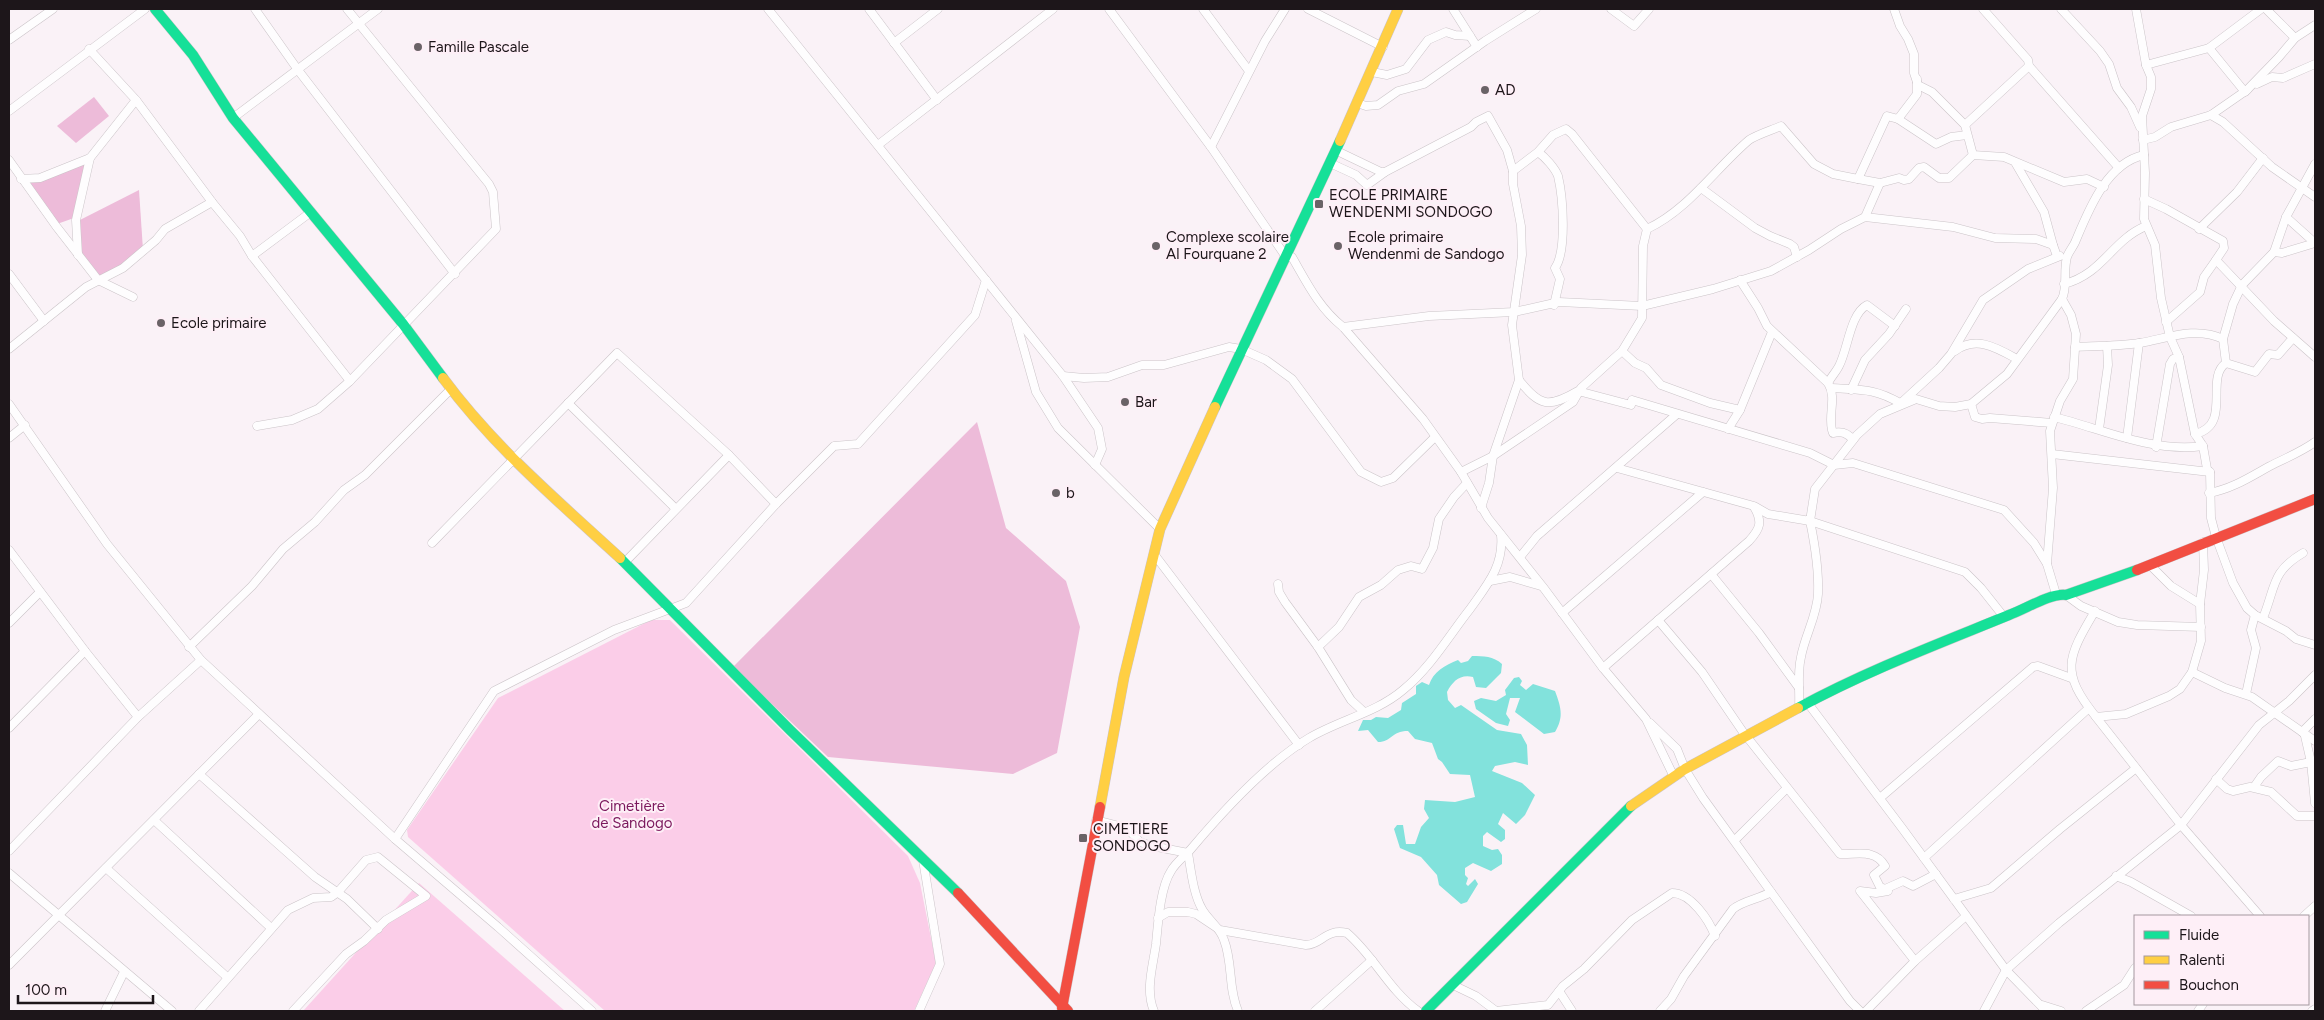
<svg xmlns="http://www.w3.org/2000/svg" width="2324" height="1020" viewBox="0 0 2324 1020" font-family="Figtree,sans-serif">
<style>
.green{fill:#fbcde8}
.forest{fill:#edbbd9}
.water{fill:#82e2dc}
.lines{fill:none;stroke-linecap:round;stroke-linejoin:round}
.street-casing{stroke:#cbc4c8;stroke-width:9}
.fast-casing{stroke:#cbc4c8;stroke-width:11}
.slow-casing{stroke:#cbc4c8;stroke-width:11}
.jam-casing{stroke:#cbc4c8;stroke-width:11}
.street{stroke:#fefdfe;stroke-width:8}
.fast{stroke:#16e098;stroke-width:10}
.slow{stroke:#ffcf43;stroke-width:10}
.jam{stroke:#f24e42;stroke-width:10}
.poi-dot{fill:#6a6367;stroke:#feeff7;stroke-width:2}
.labels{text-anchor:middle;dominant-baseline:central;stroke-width:4;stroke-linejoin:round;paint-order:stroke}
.poi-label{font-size:15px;fill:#1d161a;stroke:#feeff7;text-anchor:start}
.park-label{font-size:15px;fill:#7b185d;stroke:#feeff7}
</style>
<rect width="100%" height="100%" fill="#faf2f7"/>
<g class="green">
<path d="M651,620H670L908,856L920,883L936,963L914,1011H605L408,837L407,830L498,698Z"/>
<path d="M419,883L565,1011H303Z"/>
</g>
<g class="forest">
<path d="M94,97L109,116L76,143L57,126Z"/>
<path d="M88,160L74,218L57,224L25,180Z"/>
<path d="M139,190L143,250L122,267L99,278L80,255L78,221Z"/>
<path d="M977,422L1006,528L1066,581L1080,627L1057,753L1013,774L828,757L733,667Z"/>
</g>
<g class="water">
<path d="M1472,656C1484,656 1493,656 1502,664L1501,673L1486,688L1476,687L1473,677C1460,674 1453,681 1447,692L1448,700L1455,708L1461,705L1497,730L1521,734L1527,745L1528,765L1515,762L1495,766L1492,771L1522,783L1535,795L1525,815L1516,824L1503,813L1498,824L1505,830V839L1501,842L1487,832L1483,836V846L1492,850L1498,849L1502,855V864L1491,871L1473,863L1465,868V875L1468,878L1466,884L1468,886L1475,879L1478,884L1467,902L1461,904L1439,885L1437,875L1421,857L1400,848L1394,829L1397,825H1403L1406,844H1415L1421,827L1429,818L1424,809L1425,800L1455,802L1475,797L1470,775L1450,774L1442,762L1438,759L1432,743L1415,739L1408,731C1391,731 1392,742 1378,742L1368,730L1358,731L1363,720H1371L1376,717L1388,718L1401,710L1402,703L1416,694V686L1422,682L1429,685C1433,672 1445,665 1458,660L1461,663L1468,661Z"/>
<path d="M1519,677L1522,681L1520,685L1526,690L1533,684L1555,691C1561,707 1564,717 1555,732L1544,734L1515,712L1520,698H1510L1506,714L1510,720L1508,726L1496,723L1476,709L1474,701L1481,698L1496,701L1506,695L1505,690L1514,678Z"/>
</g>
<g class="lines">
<g class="street-casing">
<g id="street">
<path d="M255,9L298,70L455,274"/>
<path d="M768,9L1063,376L1098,428L1102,449L1095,465"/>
<path d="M869,9L937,100"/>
<path d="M1109,9L1211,147L1286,257H1292C1307,283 1319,308 1343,327L1423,419L1461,472L1488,518L1543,587L1603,668L1646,719L1674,777"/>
<path d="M1203,9L1249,71"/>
<path d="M1308,9L1383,47"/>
<path d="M1453,9L1477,47"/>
<path d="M1611,9L1634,26L1649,9"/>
<path d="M1894,9L1900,26L1908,39L1914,54V73L1918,85L1932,92L1965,125L1973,155L2004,157L2064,182L2087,179L2104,187"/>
<path d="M1983,9L2028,60L2029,66L2119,168"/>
<path d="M2061,9L2100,51L2109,64L2117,88L2131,107L2140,127"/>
<path d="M2136,9L2146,65L2151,77V89L2142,116L2145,173L2144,219L2155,245L2161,298L2170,337L2179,357L2195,434L2203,446L2207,469L2210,472L2211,518L2216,537L2233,583L2247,608L2255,615L2286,631L2296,639L2315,645"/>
<path d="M2266,9L2295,38"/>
<path d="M9,40L53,9"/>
<path d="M894,43L938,9"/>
<path d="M2209,48L2261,9"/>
<path d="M89,49L136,100L212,202L240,236L252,256L350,381"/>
<path d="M2146,65L2209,48L2245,92L2279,57L2295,38L2315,25"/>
<path d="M1372,72L1387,75L1406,69L1428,40L1446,32L1455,35L1470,36"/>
<path d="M2257,84L2272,77L2283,78L2315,64"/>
<path d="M1357,103L1366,106L1378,105L1398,91L1424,84L1485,41L1536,9"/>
<path d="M9,111L145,9"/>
<path d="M2211,115L2223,122L2272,167L2315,197"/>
<path d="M233,118L378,9"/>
<path d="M1898,119L1936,144L1951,137L1967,135"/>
<path d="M1965,125L2029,66"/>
<path d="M2143,140L2155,137L2171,127L2211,115L2247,90"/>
<path d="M878,145L1053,9"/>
<path d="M1211,147L1265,41L1285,9"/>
<path d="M1335,150L1381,172H1385L1471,127L1476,122L1488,116L1507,150L1513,171V184L1521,226L1522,255L1512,325L1519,380L1493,456L1489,483L1481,508"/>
<path d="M1538,152C1545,157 1555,168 1558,176C1563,197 1567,251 1555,268L1560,279L1554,305"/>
<path d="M9,160L56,226L98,280L133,297"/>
<path d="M1330,163L1356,175L1367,185L1385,172"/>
<path d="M2016,164L2044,212L2053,245"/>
<path d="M1513,171L1538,152L1553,135L1566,129L1572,134L1647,229"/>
<path d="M21,179L40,178L90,158L136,100"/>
<path d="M1858,179L1880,183L1899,178L1904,180L1909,179L1919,168L1924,167L1939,178H1949L1973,155"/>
<path d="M1701,188L1755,228L1770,236L1790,244L1794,247L1797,257"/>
<path d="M2144,199L2166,209L2223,241L2224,248L2216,260L2274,321L2315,357"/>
<path d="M1865,217L1880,183"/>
<path d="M2286,217L2315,243"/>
<path d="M2199,229L2237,192L2263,158"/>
<path d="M2274,252L2286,217L2315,164"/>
<path d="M78,255L76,220L90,158"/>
<path d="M252,256L311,212"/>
<path d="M9,274L44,321"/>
<path d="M1740,280L1758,308L1767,326L1828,383C1837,398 1828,414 1832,430L1833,433C1842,431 1848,433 1853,440"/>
<path d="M2064,284C2103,274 2112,240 2146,226"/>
<path d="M1016,321L1036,392L1058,428L1160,529"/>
<path d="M2166,322L2200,292L2204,277L2216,260"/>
<path d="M1343,327L1429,316L1514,312L1559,302L1642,306L1713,289L1771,271L1809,250L1841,229L1865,217L1953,227L1995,238L2036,239L2053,245L2057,256"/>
<path d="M2075,347C2096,346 2119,346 2140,343C2168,338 2196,326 2223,339"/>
<path d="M9,349L86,287L123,268L156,240L165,229L212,202"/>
<path d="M1622,351L1635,363L1646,368L1661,385L1710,403L1740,410L1772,332"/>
<path d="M1955,351C1976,335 1997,348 2017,359"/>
<path d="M2226,363L2255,372L2269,354L2278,355L2293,338"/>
<path d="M1063,376L1084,378L1108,377L1142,365H1164L1229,347L1241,349L1266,360L1292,379L1361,472L1381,482L1393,478L1435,437"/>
<path d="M1519,380C1540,407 1549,408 1578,391L1631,405L1632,400L1810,453L1834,465L1853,463L2004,510L2034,543L2047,564"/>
<path d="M1828,383C1831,377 1836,372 1839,366C1848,349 1850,314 1867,305L1895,326"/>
<path d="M1831,388C1861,390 1874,388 1900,403"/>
<path d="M1851,390L1865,360L1889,334L1906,309"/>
<path d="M1902,402L1939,368L1951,354L1983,300L2028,269L2060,256"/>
<path d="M568,403L675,508"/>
<path d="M9,404L107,544L201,660L395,839L498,927L592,1011"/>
<path d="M1971,404L1975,417L1982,419L1990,418L2052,423"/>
<path d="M2054,417C2103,429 2152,453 2203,446"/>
<path d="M257,426L292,420L318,409L350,381L496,229L493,192L489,184L347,9"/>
<path d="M1728,429L1740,410"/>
<path d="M2099,429L2108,365L2107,346"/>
<path d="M2195,434C2233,425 2204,378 2226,363L2223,339L2233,304L2242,285L2274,252L2282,253L2315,243"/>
<path d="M9,438L25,425"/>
<path d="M2127,438L2139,343"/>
<path d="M2156,447L2170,364L2173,359L2179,357"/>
<path d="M2052,454L2210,472"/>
<path d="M1617,468L1754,506L1768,514L1810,521L1815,489L1857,435L1880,414L1916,399L1939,406L1955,407L1971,404L2007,374L2062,299C2068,286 2063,271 2067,257C2069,251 2074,246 2076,240C2089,209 2107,163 2144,155"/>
<path d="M1461,472L1493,456L1573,402L1581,388L1622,351L1642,318L1643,246L1647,229C1688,210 1715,169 1749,140C1756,135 1772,130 1781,126L1814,164L1833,174L1858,179L1887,116L1898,119L1917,94V79"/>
<path d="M2209,493C2232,489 2250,477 2270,466C2286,458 2301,452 2315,442"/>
<path d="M1810,521L1965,572L1981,588L2004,617"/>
<path d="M432,543L617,353L729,455L776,504"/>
<path d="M9,550L85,651L138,717"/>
<path d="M1154,554L1299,745"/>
<path d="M1520,557L1537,536L1677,414"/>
<path d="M625,562L729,455"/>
<path d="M2150,565L2171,586L2200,604L2201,641L2192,672L2225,688L2252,697L2315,741"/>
<path d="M1711,574L1759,633L1799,688"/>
<path d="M1490,581L1510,577L1541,586"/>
<path d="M1278,584L1279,592L1285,602L1318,647L1351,700L1364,712"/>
<path d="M2056,594L2047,564L2053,488L2050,431L2060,401L2073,379L2076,334L2071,315L2062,299"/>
<path d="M2066,595L2081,606L2118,622L2137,625L2201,627"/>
<path d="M2200,604L2204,570L2203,542"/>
<path d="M2095,611C2067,658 2060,672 2096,717L2126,714L2169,696L2180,689L2192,672"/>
<path d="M1562,613L1703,492"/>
<path d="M2263,618C2276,586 2271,572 2303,553"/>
<path d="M1658,620L1702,672L1743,732L1840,854C1856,855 1875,848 1885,866L1874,875L1880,887L1885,889L1903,881L1913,886L1936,874"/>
<path d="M9,623L40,592"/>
<path d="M189,647L252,586L283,549L315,522L344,490L365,475L451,389"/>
<path d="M1318,647L1339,627L1359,597L1381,585L1398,570L1411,566L1422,569L1433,548L1439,519L1454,497L1467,483"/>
<path d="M1603,668L1749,541C1760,529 1763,522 1754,507"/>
<path d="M2246,694L2256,648L2251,630L2255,615"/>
<path d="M1807,702L1902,828L2006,970L2046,1011"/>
<path d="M1799,707C1800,690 1797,674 1801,657C1805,635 1817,616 1818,594C1819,569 1815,545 1810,521"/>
<path d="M2096,717L2181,825L2260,916"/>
<path d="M1650,723L1677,749L1685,769L1703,798L1850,1001L1860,1011"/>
<path d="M9,728L85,651"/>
<path d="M2302,732L2315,719"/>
<path d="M2305,736L2311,762L2315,803"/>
<path d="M199,774L315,877L347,899L378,929"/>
<path d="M2216,779L2227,789L2233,791L2250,787L2271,792L2297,816H2315"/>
<path d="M2254,787L2261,777L2278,761L2291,766L2311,762"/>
<path d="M1880,798L2033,667L2038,666L2071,678"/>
<path d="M154,820L271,928"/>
<path d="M1096,820L1127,828L1140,842L1152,846L1188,853C1191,870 1193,893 1202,909C1208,920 1220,927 1224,940C1233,963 1228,988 1238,1011"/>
<path d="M395,839L494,691L614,630L686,603L776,504L834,446L858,444L975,315L986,280"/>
<path d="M1735,840L1787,788"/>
<path d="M9,851L138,717L201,660"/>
<path d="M1924,858L2089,708"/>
<path d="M106,868L227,977"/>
<path d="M9,873L172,1011"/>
<path d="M2116,876L2131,882L2191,916"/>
<path d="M1954,899L1991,888L2060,829L2135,769"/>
<path d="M2304,916L2315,906"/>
<path d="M1158,918L1168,912H1188L1196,914L1220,930L1306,945C1321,945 1326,928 1347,933C1374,956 1389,990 1418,1011"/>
<path d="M1915,961L1966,916"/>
<path d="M9,965L259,714"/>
<path d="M1453,985L1476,996L1496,1011"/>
<path d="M1559,991L1572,1011"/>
<path d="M2042,1005L2061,1011"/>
<path d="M105,1011L124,972"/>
<path d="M199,1011L288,910L313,898L331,897L338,892L366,860L378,857L426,896L386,920L364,941L346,954L293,1011"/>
<path d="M919,1011L940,964L923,860"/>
<path d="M1154,1011C1145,990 1153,966 1156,944C1158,924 1160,888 1171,871C1176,862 1185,856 1191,849C1223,811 1267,763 1309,738C1339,720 1376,713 1403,690C1431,667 1448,637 1470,609C1487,585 1504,566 1501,535"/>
<path d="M1315,1011L1372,960"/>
<path d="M1496,1011L1548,1005L1563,986L1584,969L1632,920L1672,893C1691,893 1709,920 1715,936"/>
<path d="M1660,1011L1671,999L1684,976L1733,909C1742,901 1759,899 1771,892"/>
<path d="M1866,1011L1915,961L1860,891L1876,893L1888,891"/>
<path d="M1984,1011L2006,970L2059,923L2181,825L2259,725L2289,701L2315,675"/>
<path d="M2086,1011L2124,985L2135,968"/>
<path d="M2198,1011L2203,1004"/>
<path d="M2312,1011L2315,1009"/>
</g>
</g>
<g class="fast-casing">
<g id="fast">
<path d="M155,9L193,55L233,118L403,324L443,378"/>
<path d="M1215,407L1340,141"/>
<path d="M620,558L790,730L958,893"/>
<path d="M1798,708C1866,671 1938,644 2009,615C2026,609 2050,593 2066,595L2137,570"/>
<path d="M1426,1011L1631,806"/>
</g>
</g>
<g class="slow-casing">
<g id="slow">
<path d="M1340,141L1398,9"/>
<path d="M443,378C493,446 558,501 620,558"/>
<path d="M1631,806L1685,769L1798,708"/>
<path d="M1100,807L1124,677L1160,529L1215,407"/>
</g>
</g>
<g class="jam-casing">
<g id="jam">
<path d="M2137,570L2315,499"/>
<path d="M958,893L1068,1011"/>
<path d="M1062,1008L1100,807"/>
</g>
</g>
<use href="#street" class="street"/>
<use href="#fast" class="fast"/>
<use href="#slow" class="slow"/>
<use href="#jam" class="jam"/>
</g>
<g class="poi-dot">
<circle cx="418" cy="47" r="5"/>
<circle cx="1485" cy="90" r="5"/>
<rect x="1314" y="199" width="10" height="10" rx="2.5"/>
<circle cx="1156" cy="246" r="5"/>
<circle cx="1338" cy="246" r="5"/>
<circle cx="161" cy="323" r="5"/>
<circle cx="1125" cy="402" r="5"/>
<circle cx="1056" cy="493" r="5"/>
<rect x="1078" y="833" width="10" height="10" rx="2.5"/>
</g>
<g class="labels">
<g class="poi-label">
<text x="428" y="47">Famille Pascale</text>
<text x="1495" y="90">AD</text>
<text x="1329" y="195">ECOLE PRIMAIRE<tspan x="1329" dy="17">WENDENMI SONDOGO</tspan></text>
<text x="1166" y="237">Complexe scolaire<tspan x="1166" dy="17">Al Fourquane 2</tspan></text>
<text x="1348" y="237">Ecole primaire<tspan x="1348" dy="17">Wendenmi de Sandogo</tspan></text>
<text x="171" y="323">Ecole primaire</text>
<text x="1135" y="402">Bar</text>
<text x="1066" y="493">b</text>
<text x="1093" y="829">CIMETIERE<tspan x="1093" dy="17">SONDOGO</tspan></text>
</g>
<g class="park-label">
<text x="632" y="806">Cimetière<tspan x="632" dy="17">de Sandogo</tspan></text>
</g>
</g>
<rect width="2324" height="1020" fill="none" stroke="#1d161a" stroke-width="20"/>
<rect x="2134" y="915" width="175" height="90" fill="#feeff7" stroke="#a4989f"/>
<rect x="2144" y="931" width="25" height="8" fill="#16e098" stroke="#a4989f"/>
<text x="2179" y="940" font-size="15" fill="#1d161a">Fluide</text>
<rect x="2144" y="956" width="25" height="8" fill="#ffcf43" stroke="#a4989f"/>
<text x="2179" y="965" font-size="15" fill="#1d161a">Ralenti</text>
<rect x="2144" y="981" width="25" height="8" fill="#f24e42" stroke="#a4989f"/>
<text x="2179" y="990" font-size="15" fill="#1d161a">Bouchon</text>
<path d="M18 995v8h135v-8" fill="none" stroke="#1d161a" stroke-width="2.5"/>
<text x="25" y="995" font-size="15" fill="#1d161a" stroke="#feeff7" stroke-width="4" paint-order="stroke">100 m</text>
</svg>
